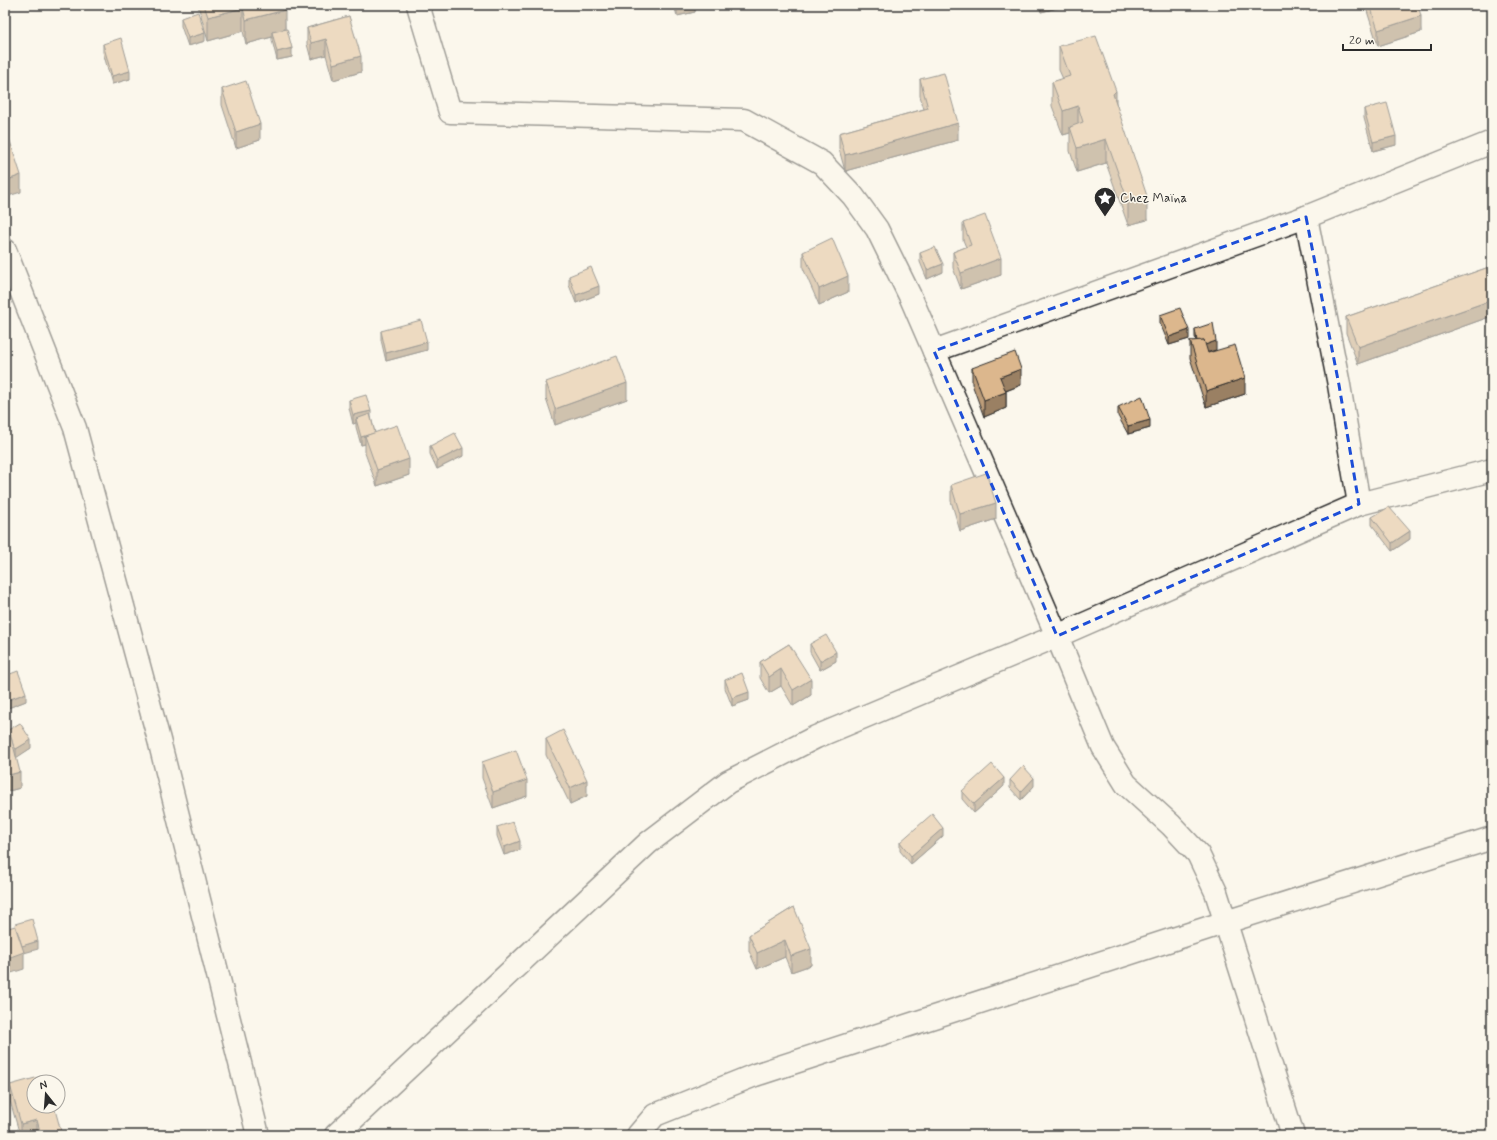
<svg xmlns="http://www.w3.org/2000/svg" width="1497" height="1140" viewBox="0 0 1497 1140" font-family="Mynerve,sans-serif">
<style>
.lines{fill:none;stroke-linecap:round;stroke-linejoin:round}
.minor-casing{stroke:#2b2b2b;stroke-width:25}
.minor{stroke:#fbf7ec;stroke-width:22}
.wall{fill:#bd9d79;stroke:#2b2b2b}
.shaded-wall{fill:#9a8063;stroke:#2b2b2b}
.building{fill:#dcb78d;stroke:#2b2b2b}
.marked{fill:none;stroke:#1d4ed8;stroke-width:3;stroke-dasharray:8 5;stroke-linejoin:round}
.labels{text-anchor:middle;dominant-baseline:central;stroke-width:3;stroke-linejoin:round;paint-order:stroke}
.poi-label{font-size:13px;fill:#2b2b2b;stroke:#fbf7ec;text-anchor:start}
</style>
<rect width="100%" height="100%" fill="#fbf7ec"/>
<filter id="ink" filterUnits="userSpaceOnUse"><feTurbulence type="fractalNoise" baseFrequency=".025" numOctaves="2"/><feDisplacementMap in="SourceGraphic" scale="8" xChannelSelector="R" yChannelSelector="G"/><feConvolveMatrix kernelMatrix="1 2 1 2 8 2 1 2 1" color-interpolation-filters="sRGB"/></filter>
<g filter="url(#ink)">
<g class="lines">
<g class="minor-casing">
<g id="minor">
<path d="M418,5L450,112L744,120L822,163L853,196L877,229L911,298L934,351L1057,636L1103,747L1126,784L1171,825L1198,854L1216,892L1293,1135"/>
<path d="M5,250L75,428L159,740L258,1135"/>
<path d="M934,351L1306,217"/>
<path d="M1359,504L1339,385L1306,217L1492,142"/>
<path d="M336,1135L648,843L728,782L816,737L1057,636L1359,504L1492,470"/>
<path d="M638,1135L655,1115L755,1075L1226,922L1492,838"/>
</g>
</g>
<use href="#minor" class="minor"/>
</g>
<g class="wall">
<path d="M198,5H284L285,29L292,57L277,60L272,40V37L246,44L243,31L208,41Z"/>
<path d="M674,5H695V12L677,16Z"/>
<path d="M1039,5H1065V6L1041,12Z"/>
<path d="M1367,5H1418L1421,32L1378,46L1367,11Z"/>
<path d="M349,16L361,72L333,80L326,55L311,59L307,44V28Z"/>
<path d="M181,18L205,41L188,46L181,26Z"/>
<path d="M103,44L130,79L112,84L103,52Z"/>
<path d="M1059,46L1116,103L1147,220L1128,225L1106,163L1077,172L1070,151V133L1063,135L1052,106V82L1063,79L1059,70Z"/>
<path d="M920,79L958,140L845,171L839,149V133L924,109L920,96Z"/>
<path d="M222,89L260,140L236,148L222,105Z"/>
<path d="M1364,109L1396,145L1373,151L1364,118Z"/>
<path d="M963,223L1001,275L961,289L953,268V252L966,247L963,240Z"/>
<path d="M803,252L848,292L819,305L803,268Z"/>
<path d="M920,253L943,272L927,279L920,262Z"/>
<path d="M1492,266V316L1358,364L1346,333V317Z"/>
<path d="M569,276L599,294L576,303L569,285Z"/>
<path d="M1160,315L1189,339L1169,345L1160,323Z"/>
<path d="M1195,329L1216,350L1207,352L1208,353L1245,394L1206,407L1190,358V341H1196L1195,337Z"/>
<path d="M381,331L427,350L386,361L381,340Z"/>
<path d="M972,368L1021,385L1006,391V408L984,417L972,384Z"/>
<path d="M546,382L627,399L555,425L546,398Z"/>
<path d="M349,400L371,417L375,433L409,475L377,486L365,453V444L361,445L356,427V423L353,424L349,408Z"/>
<path d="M1118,407L1150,428L1128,434L1118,416Z"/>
<path d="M430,446L463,456L437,469L430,454Z"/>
<path d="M951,485L996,519L960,531L951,501Z"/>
<path d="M1372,517L1410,539L1392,551L1372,525Z"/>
<path d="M789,644L811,695L793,706L781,686L769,693L760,678V662Z"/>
<path d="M810,644L836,661L820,670L810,652Z"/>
<path d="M5,676L26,701L8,708L5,700Z"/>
<path d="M725,680L749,700L732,706L725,688Z"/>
<path d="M5,732L31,748L16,757L20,788L5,792Z"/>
<path d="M546,739L587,796L570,804L546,755Z"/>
<path d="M482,762L527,796L493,808L482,778Z"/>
<path d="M1010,780L1034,786L1021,800L1010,788Z"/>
<path d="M1004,786L974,813L962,799V791Z"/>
<path d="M497,827L520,850L504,855L497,836Z"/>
<path d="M943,836L911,864L900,851V842Z"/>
<path d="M794,907L811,965L791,972L785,957L757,969L749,951V935Z"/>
<path d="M10,1085L62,1135H20L10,1101Z"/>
</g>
<g class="shaded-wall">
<path d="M688,5H695V12L677,16V8Z"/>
<path d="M1041,5H1065V6L1041,12Z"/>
<path d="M1455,5H1466L1455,9Z"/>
<path d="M243,8V31L208,41V17Z"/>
<path d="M285,10V33L272,32V37L246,44V20Z"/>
<path d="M1421,16V32L1378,46V30Z"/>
<path d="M205,33V41L188,46V38Z"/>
<path d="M326,39V55L311,59V43Z"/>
<path d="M292,48V57L277,60V52Z"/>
<path d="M361,56V72L333,80V64Z"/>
<path d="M130,71V79L112,84V76Z"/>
<path d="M1116,91V115L1113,94Z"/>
<path d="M1078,106V130L1070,127V133L1063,135V111Z"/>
<path d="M958,123V140L845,171V155Z"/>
<path d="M260,124V140L236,148V132Z"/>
<path d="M1396,136V145L1373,151V142Z"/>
<path d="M1106,139V163L1077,172V148Z"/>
<path d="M21,175V192L5,197V181Z"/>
<path d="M1147,196V220L1128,225V201Z"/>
<path d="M1001,258V275L961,289V273Z"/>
<path d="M943,264V272L927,279V270Z"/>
<path d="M848,276V292L819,305V289Z"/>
<path d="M599,286V294L576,303V295Z"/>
<path d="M1492,300V316L1358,364V347Z"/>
<path d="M1189,330V339L1169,345V337Z"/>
<path d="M1216,341V350L1199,355V347Z"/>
<path d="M427,342V350L386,361V353Z"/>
<path d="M1021,369V385L1000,393V377Z"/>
<path d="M1245,378V394L1206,407V391Z"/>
<path d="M627,383V399L555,425V409Z"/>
<path d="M1006,392V408L984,417V400Z"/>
<path d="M371,411V419H356V423L353,424V415Z"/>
<path d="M1150,420V428L1128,434V426Z"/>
<path d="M375,433L365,436V444L361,445V437Z"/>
<path d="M463,448V456L437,469V461Z"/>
<path d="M409,459V475L377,486V470Z"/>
<path d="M996,503V519L960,531V514Z"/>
<path d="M1410,531V539L1392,551V543Z"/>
<path d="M836,652V661L820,670V661Z"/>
<path d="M781,669V686L769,693V677Z"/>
<path d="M811,679V695L793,706V690Z"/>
<path d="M749,692V700L732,706V698Z"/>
<path d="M26,693V701L8,708V700Z"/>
<path d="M31,740V748L16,758V749Z"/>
<path d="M20,772V788L5,792V776Z"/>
<path d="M1004,778V786L974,813V804Z"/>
<path d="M1034,778V786L1021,800V792Z"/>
<path d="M527,780V796L493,808V792Z"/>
<path d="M587,780V796L570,804V788Z"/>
<path d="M943,828V836L911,864V856Z"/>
<path d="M520,841V850L504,855V847Z"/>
<path d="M785,940V957L757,969V953Z"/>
<path d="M38,941V949L24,953V969L5,975V959L21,946Z"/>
<path d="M811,949V965L791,972V956Z"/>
<path d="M37,1120V1135H21V1124Z"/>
</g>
<g class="building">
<path d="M204,5H284L285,10L246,20L243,8L208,17Z"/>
<path d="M676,5H688L677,8Z"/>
<path d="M1370,5H1418L1421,16L1378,30Z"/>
<path d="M198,12L205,33L188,38L181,18Z"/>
<path d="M349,16L361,56L333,64L326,39L311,43L307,28Z"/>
<path d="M287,29L292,48L277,52L272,32Z"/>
<path d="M1096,36L1116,91L1113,94L1147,196L1128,201L1106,139L1077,148L1070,127L1083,122L1078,106L1063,111L1052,82L1070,76L1059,46Z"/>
<path d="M121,38L130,71L112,76L103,44Z"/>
<path d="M944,73L958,123L845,155L839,133L928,108L920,79Z"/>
<path d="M246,81L260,124L236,132L222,89Z"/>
<path d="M1387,103L1396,136L1373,142L1364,109Z"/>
<path d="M5,126L21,175L5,181Z"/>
<path d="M985,215L1001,258L961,273L953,252L971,245L963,223Z"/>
<path d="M832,238L848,276L819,289L803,252Z"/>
<path d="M935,247L943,264L927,270L920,253Z"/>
<path d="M1492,266V300L1358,347L1346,317Z"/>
<path d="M591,267L599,286L576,295L569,276Z"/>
<path d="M1180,308L1189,330L1169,337L1160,315Z"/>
<path d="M421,320L427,342L386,353L381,331Z"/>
<path d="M1213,323L1216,341L1205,345L1204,340L1197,341L1195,329Z"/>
<path d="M1204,340L1208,353L1235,345L1245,378L1206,391L1190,341Z"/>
<path d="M1015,352L1021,369L1000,377L1006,392L984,400L972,368Z"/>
<path d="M617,356L627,383L555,409L546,382Z"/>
<path d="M366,395L371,411L353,415L349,400Z"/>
<path d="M1142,396L1150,420L1128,426L1118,407Z"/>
<path d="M370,414L375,433L361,437L356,419Z"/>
<path d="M397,425L409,459L377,470L365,436Z"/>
<path d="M455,433L463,448L437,461L430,446Z"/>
<path d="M986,473L996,503L960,514L951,485Z"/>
<path d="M1389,507L1410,531L1392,543L1372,517Z"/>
<path d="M826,635L836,652L820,661L810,644Z"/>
<path d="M789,644L811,679L793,690L781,669L769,677L760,662Z"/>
<path d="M18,671L26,693L8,700L5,692V676Z"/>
<path d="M742,673L749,692L732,698L725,680Z"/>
<path d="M20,723L31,740L16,749L13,745L10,733L7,734L5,732Z"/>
<path d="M563,730L587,780L570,788L546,739Z"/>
<path d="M10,733L20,772L5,776V735Z"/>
<path d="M516,750L527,780L493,792L482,762Z"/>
<path d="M992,764L1004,778L974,804L962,791Z"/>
<path d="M1023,766L1034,778L1021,792L1010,780Z"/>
<path d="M932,814L943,828L911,856L900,842Z"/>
<path d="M513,822L520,841L504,847L497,827Z"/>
<path d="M794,907L811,949L791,956L785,940L757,953L749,935Z"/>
<path d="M32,919L38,941L22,946L15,924Z"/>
<path d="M15,926L24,952L5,959V929Z"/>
<path d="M46,1075L48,1082H34V1106H54L62,1135H41L37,1120L21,1124L10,1085Z"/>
</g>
</g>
<path d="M0 0H1497V1140H0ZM1306,217L1339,385L1359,504L1057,636L934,351Z" fill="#fbf7ec" fill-opacity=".55" fill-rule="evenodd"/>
<path class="marked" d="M1306,217L1339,385L1359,504L1057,636L934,351Z"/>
<defs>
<g id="sight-pin" transform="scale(1.15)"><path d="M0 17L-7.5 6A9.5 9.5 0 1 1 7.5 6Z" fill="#2b2b2b" stroke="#fbf7ec"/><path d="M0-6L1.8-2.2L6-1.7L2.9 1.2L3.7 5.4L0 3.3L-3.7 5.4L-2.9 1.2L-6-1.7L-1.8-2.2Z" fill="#fff"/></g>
</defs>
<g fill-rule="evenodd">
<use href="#sight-pin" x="1105" y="198"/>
</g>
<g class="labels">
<g class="poi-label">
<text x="1120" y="198">Chez Maïna</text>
</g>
</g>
<rect width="1497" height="1140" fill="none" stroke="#fbf7ec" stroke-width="20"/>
<rect x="10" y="10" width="1477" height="1120" fill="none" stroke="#2b2b2b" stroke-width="1.5" filter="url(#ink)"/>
<g transform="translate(46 1094) rotate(343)"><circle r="19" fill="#fbf7ec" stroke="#a8a59f"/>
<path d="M0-3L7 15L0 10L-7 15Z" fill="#2b2b2b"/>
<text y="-6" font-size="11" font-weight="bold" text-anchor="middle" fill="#2b2b2b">N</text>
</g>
<path d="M1343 44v6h88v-6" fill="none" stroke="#2b2b2b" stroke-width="2"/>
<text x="1349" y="44" font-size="12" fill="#2b2b2b" stroke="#fbf7ec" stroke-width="3" paint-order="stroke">20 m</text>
</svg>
